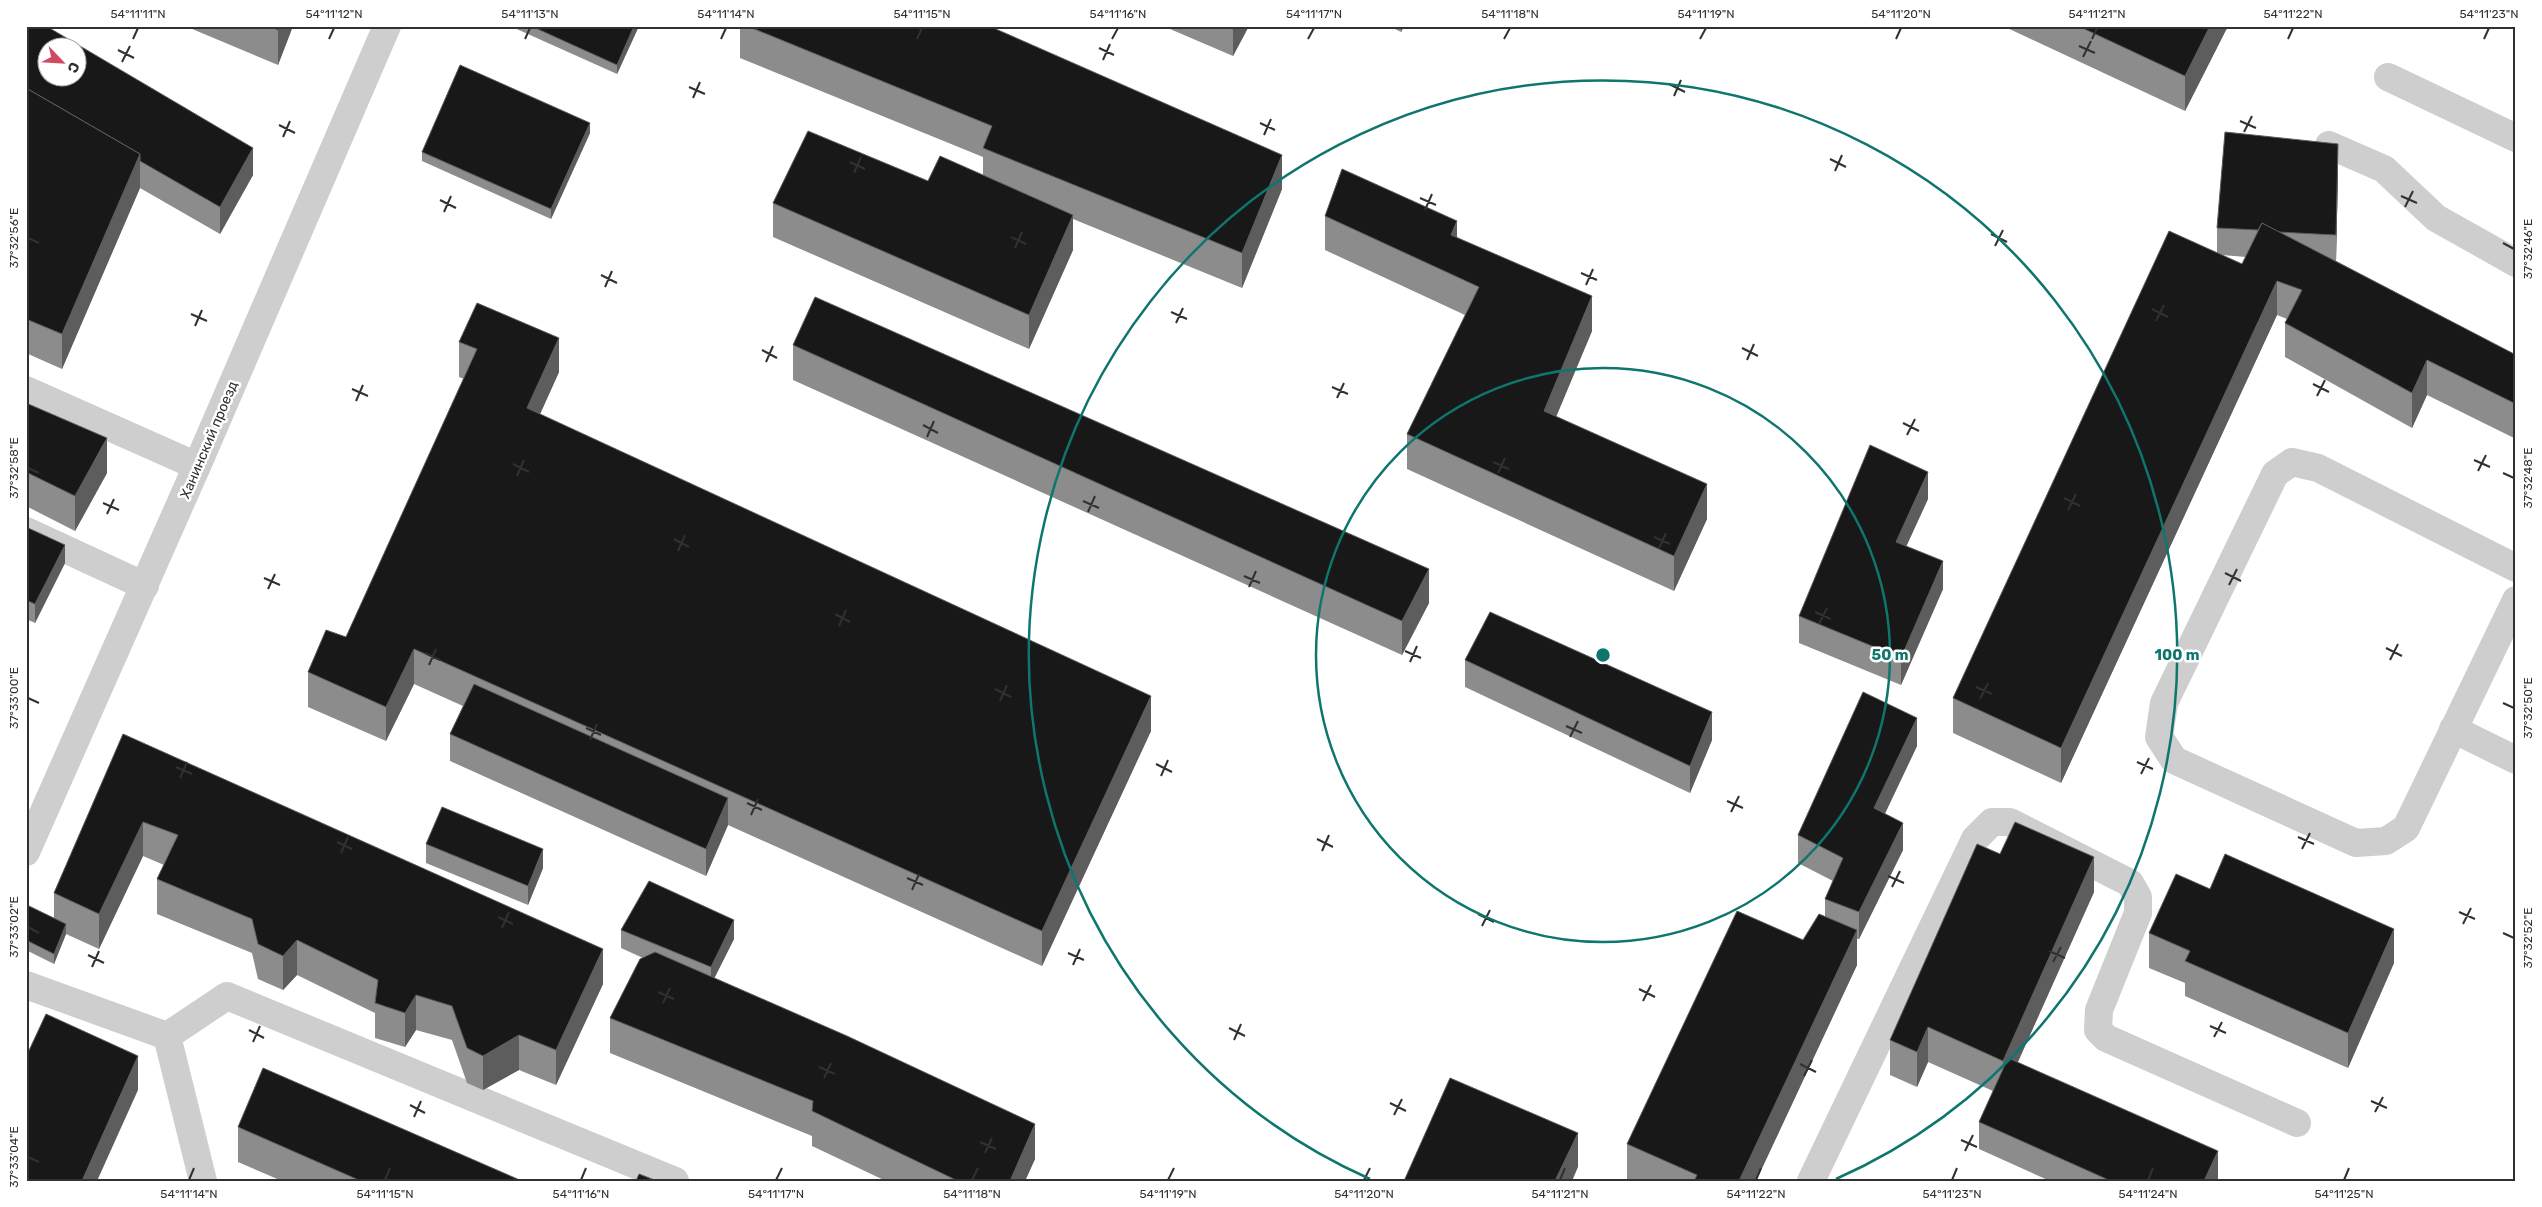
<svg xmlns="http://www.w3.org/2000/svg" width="2542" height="1207" viewBox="0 0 2542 1207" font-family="Rubik,sans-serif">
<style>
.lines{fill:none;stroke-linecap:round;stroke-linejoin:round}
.minor{stroke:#cecece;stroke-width:28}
.wall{fill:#8c8c8c;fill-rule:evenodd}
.shaded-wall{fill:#5d5d5d}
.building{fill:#181818;stroke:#5d5d5d;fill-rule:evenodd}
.ticks{fill:none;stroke:#313131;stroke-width:2}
.ring{fill:none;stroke:#0f766e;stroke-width:2.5}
.labels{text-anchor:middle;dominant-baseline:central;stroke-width:5;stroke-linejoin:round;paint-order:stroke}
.street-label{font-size:14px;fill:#313131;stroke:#fff}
.centre{fill:#0f766e;stroke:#fff;stroke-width:2.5}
.ring-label{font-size:15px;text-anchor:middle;font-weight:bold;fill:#0f766e;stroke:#fff;stroke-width:5;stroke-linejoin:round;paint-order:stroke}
.neatline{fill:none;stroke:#313131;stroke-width:2}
.ticks-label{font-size:12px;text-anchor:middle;fill:#313131}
</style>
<rect width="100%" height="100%" fill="#fff"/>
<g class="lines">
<g class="minor">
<path d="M2388,77L2516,138"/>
<path d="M2329,145L2384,169L2436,218L2516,263"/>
<path d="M26,390L197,466"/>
<path d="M26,531L145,586"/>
<path d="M2516,568L2318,468L2292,462L2275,474L2164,703L2159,737L2174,760L2356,843L2386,841L2406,828L2516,600"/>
<path d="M2453,729L2516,760"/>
<path d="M26,852L197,466L387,26"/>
<path d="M26,985L167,1036L227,996L675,1181"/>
<path d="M167,1036L203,1181"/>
<path d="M1811,1181L1975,839L1992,822H2010L2130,883L2138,897V913L2099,1010L2098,1030L2106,1038L2297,1123"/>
</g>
</g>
<g class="wall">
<path d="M26,26L253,175L220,234L140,188L62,369L26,353Z"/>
<path d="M185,26H293L278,65Z"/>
<path d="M510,26H639L617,74Z"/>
<path d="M740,26H989L1282,189L1242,288L1073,219V250L1029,349L773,237V203L928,181L983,175V157L740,58Z"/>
<path d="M1163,26H1249L1233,56Z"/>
<path d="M1389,26H1404L1401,32Z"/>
<path d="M2003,26H2228L2185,111Z"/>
<path d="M590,133L551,219L422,161V152Z"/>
<path d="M2338,172L2336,261L2516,355V439L2427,395L2412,428L2285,357V323L2287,319L2277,315L2061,783L1953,733V698L2217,253V228ZM2222,255L2246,257L2242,264Z"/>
<path d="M1325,216L1457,237L1592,331L1556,416L1707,519L1674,591L1407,469V434L1465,315L1325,250Z"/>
<path d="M459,342L559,372L540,414L1151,731L1042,966L728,825L706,876L450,761V734L463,706L414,684L386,741L308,707V672L346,637L464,379L459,377Z"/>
<path d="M793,345L1429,603L1402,655L793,380Z"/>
<path d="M26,403L107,473L75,531L26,506Z"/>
<path d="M1928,499L1906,546L1943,589L1901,685L1799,643V616Z"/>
<path d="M26,527L65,563L35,623L26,619Z"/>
<path d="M1465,660L1712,740L1690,793L1465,687Z"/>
<path d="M123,734L603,984L556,1085L519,1070L483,1090L467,1083L452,1040L416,1030L405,1047L375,1038V1013L297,975L283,990L258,979L252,953L157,914V879L164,865L143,856L99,949L66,934L54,964L26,950V911L54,918V893Z"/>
<path d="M1917,746L1885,814L1903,850L1859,939H1857V965L1756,1181H1632L1627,1179V1144L1803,940L1825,917V899L1833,881L1798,863V835Z"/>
<path d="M426,844L543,868L528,905L426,863Z"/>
<path d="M2000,854L2094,892L2018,1062L2218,1179L2217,1181H2050L1979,1149V1122L1993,1091L1928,1062L1917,1087L1890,1075V1040Z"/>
<path d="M2210,889L2394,963L2348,1068L2185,996V983L2149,968V933Z"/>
<path d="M621,930L734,939L714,978L1035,1159L1025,1181H886L812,1146V1136L610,1053V1018L643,958L621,948Z"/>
<path d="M238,1127L522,1181H282L238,1162Z"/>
</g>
<g class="shaded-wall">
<path d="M279,26H293L278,65V30Z"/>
<path d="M634,26H639L617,74V65Z"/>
<path d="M1234,26H1249L1233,56V29Z"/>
<path d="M1401,26H1404L1401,32Z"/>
<path d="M2210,26H2228L2185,111V76Z"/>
<path d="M590,123V133L551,219V209Z"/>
<path d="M2338,144V172L2336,263V235Z"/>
<path d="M253,148V175L220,234V207Z"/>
<path d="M140,154V188L62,369V334Z"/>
<path d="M1282,155V189L1242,288V253Z"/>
<path d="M1073,215V250L1029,349V315Z"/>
<path d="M1457,221V256L1451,235Z"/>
<path d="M2277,281V315L2061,783V748Z"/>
<path d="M1592,296V331L1544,446V411Z"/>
<path d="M559,338V372L527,443V408Z"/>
<path d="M2427,360V395L2412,428V393Z"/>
<path d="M107,438V473L75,531V496Z"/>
<path d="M1928,472V499L1896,569V542Z"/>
<path d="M1707,484V519L1674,591V556Z"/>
<path d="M65,545V563L35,623V604Z"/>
<path d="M1943,561V589L1901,685V658Z"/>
<path d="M1429,569V603L1402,655V621Z"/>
<path d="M414,649V684L386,741V707Z"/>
<path d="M1151,696V731L1042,966V931Z"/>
<path d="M1712,712V740L1690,793V766Z"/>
<path d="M1917,718V746L1874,836V808Z"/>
<path d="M728,798V825L706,876V849Z"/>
<path d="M143,822V856L99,949V914Z"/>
<path d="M1903,823V850L1859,939V912Z"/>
<path d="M543,849V868L528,905V886Z"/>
<path d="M2094,857V892L2003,1095V1061Z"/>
<path d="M734,920V939L711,985V967Z"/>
<path d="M66,924V934L54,964V954Z"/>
<path d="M2394,929V963L2348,1068V1033Z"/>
<path d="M1857,930V965L1756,1181H1739Z"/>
<path d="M297,940V975L283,990V956Z"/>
<path d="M603,949V984L556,1085V1050Z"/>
<path d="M416,995V1030L405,1047V1013Z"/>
<path d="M1928,1027V1062L1917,1087V1052Z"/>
<path d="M519,1035V1070L483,1090V1056Z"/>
<path d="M138,1056V1090L97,1181H82Z"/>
<path d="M1035,1124V1159L1025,1181H1010Z"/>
<path d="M1578,1133V1167L1572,1181H1555Z"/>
<path d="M2218,1151V1179L2217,1181H2204Z"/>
</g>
<g class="building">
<path d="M26,26H46L253,148L220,207L140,161V154L26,88ZM48,48H78V78H48Z"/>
<path d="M269,26H279L278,30Z"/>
<path d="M531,26H634L617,65Z"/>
<path d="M747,26H989L1282,155L1242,253L983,148L992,126Z"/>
<path d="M1226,26H1234L1233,29Z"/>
<path d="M2078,26H2210L2185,76Z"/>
<path d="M460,65L590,123L551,209L422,152Z"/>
<path d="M26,88L140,154L62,334L26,319Z"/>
<path d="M808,131L928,181L940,156L1073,215L1029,315L773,203Z"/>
<path d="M2225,132L2338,144L2336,235L2278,232L2262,223L2258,230L2217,228Z"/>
<path d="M1342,169L1457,221L1451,235L1592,296L1544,411L1707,484L1674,556L1407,434L1479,287L1325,216Z"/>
<path d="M2262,223L2516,355V404L2427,360L2412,393L2285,323L2302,290L2277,281L2061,748L1953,698L2169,231L2242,264Z"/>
<path d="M815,297L1429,569L1402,621L793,345Z"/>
<path d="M477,303L559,338L527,408L1151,696L1042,931L414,649L386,707L308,672L326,630L346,637L477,349L459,342Z"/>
<path d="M26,403L107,438L75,496L26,472Z"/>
<path d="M1870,445L1928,472L1896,542L1943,561L1901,658L1799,616Z"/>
<path d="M26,527L65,545L35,604L26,600Z"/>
<path d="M1490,612L1712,712L1690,766L1465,660Z"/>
<path d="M474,684L728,798L706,849L450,734Z"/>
<path d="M1863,692L1917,718L1874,808L1903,823L1859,912L1825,899L1843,858L1798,835Z"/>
<path d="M123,734L603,949L556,1050L519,1035L483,1056L467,1048L452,1006L416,995L405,1013L375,1003L378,980L297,940L283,956L258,944L252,919L157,879L178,835L143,822L99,914L54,893Z"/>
<path d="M442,807L543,849L528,886L426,844Z"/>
<path d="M2015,822L2094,857L2003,1061L1928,1027L1917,1052L1890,1040L1977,844L2000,854Z"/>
<path d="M2225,854L2394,929L2348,1033L2185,961L2190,951L2149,933L2176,874L2210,889Z"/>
<path d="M649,881L734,920L711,967L621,930Z"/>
<path d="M29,906L66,924L54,954L26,940V911Z"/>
<path d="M1737,911L1803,940L1819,914L1857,930L1739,1181H1694L1697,1175L1627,1144Z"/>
<path d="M655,952L847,1036L1035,1124L1010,1181H958L812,1111L813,1101L610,1018L640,959Z"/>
<path d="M46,1014L138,1056L82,1181H26V1057Z"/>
<path d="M2008,1058L2218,1151L2204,1181H2111L1979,1122Z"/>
<path d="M263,1068L522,1181H361L238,1127Z"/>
<path d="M1450,1078L1578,1133L1555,1181H1404Z"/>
<path d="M639,1174L657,1181H636Z"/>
</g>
<path class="ticks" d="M133,39L138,28M329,39L334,28M525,39L530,28M721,39L726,28M917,39L922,28M1112,39L1118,28M1308,39L1314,28M1504,39L1510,28M1700,39L1706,28M1896,39L1901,28M2092,39L2097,28M2288,39L2293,28M2484,39L2489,28M2079,46L2095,53M1099,48L1114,55M118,50L134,58M2083,57L2091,41M1103,60L1110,44M122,62L130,46M1669,84L1685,92M689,87L705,94M1674,96L1681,80M693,98L700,82M2240,121L2256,128M1260,123L1275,130M279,125L295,133M2244,132L2252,116M1264,135L1271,119M283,137L290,121M1830,159L1846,167M850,162L865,169M1835,171L1842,155M854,173L861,157M2401,196L2417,203M1420,198L1436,205M440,200L456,208M2405,207L2413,191M1425,210L1432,194M444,212L451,196M1991,234L2007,242M1011,237L1026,244M28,238L39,243M2503,243L2514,249M1995,246L2003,230M1015,248L1022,232M1581,273L1597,280M601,275L617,283M1586,285L1593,269M605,287L612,271M2152,309L2168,317M1171,312L1187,319M191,314L207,321M2156,321L2164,305M1176,323L1183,308M195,326L202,310M1742,348L1758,356M762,350L777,358M1747,360L1754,344M766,362L773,346M2313,384L2329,392M1332,387L1348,394M352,389L368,396M2317,396L2325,380M1337,398L1344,383M356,401L363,385M1903,423L1919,431M923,425L938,433M1907,435L1915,419M927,437L934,421M2474,460L2490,467M1493,462L1509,469M513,464L529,472M28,468L39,473M2478,471L2486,455M1498,473L1505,458M2503,473L2514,478M517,476L524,460M2064,498L2080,506M1083,501L1099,508M103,503L119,510M2068,510L2076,494M1088,512L1095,496M107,514L114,499M1654,537L1670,544M674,539L689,547M1659,548L1666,533M678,551L685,535M2225,573L2241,581M1244,576L1260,583M264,578L280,585M2229,585L2237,569M1249,587L1256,571M268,589L275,574M1815,612L1831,619M835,614L850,622M1819,624L1827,608M839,626L846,610M2386,648L2402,656M1405,651L1421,658M425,653L440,660M2390,660L2398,644M1410,662L1417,646M429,665L436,649M1976,687L1992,694M995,689L1011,697M28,698L39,703M1980,699L1988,683M1000,701L1007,685M2503,703L2514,708M1566,726L1582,733M586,728L601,735M1570,737L1578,721M590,740L597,724M2137,762L2153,769M1156,764L1172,772M176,767L192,774M2141,774L2149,758M1161,776L1168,760M180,778L187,762M1727,801L1743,808M747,803L762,810M1731,812L1739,796M751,815L758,799M2298,837L2314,844M1317,839L1333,847M337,842L352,849M2302,849L2310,833M1322,851L1329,835M341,853L348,837M1888,876L1904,883M907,878L923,885M1892,887L1900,871M912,890L919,874M2459,912L2475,919M1478,914L1494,922M498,917L513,924M2463,924L2471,908M1482,926L1490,910M28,927L39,933M502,928L509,912M2503,933L2514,938M2049,951L2065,958M1068,953L1084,960M88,955L104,963M2053,962L2061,947M1073,965L1080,949M92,967L99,951M1639,989L1655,997M658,992L674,999M1643,1001L1651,985M663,1003L670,988M2210,1026L2226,1033M1229,1028L1245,1036M249,1030L264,1038M2214,1037L2222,1022M1234,1040L1241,1024M253,1042L260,1026M1800,1064L1816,1072M819,1067L835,1074M1804,1076L1812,1060M824,1078L831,1063M2371,1101L2387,1108M1390,1103L1406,1111M410,1105L425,1113M2375,1112L2383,1097M1394,1115L1402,1099M414,1117L421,1101M1961,1140L1977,1147M980,1142L996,1149M1965,1151L1973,1135M985,1153L992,1138M28,1157L39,1162M189,1180L194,1168M385,1180L390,1168M581,1180L586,1168M776,1180L782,1168M972,1180L978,1168M1168,1180L1174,1168M1364,1180L1370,1168M1560,1180L1565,1168M1756,1180L1761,1168M1952,1180L1957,1168M2148,1180L2153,1168M2344,1180L2349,1168"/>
<g class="ring">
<circle cx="1603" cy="655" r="287"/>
<path d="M1370 1179A574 574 0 1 1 1836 1179"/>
</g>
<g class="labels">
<g class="street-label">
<text transform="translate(209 440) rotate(-67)">Ханинский проезд</text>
</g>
</g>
<circle cx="1603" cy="655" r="8" class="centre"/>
<g class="ring-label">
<text x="1890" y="660">50 m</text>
<text x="2177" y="660">100 m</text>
</g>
<rect width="2542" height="1207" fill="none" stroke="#ffffff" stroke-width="55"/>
<g transform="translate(62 62) rotate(115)"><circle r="24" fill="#ffffff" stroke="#adadad"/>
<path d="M0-4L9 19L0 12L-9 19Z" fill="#d14a63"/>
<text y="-8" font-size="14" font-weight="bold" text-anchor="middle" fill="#313131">С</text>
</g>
<rect x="28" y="28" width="2486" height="1152" class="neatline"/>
<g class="ticks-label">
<text x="138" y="18">54°11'11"N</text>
<text x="334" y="18">54°11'12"N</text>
<text x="530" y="18">54°11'13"N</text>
<text x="726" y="18">54°11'14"N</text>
<text x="922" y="18">54°11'15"N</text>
<text x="1118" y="18">54°11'16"N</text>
<text x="1314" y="18">54°11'17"N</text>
<text x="1510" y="18">54°11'18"N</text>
<text x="1706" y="18">54°11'19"N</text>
<text x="1901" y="18">54°11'20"N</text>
<text x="2097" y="18">54°11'21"N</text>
<text x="2293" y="18">54°11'22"N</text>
<text x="2489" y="18">54°11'23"N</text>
<text transform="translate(14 238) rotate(-90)" y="4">37°32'56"E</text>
<text transform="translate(2528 249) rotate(-90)" y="4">37°32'46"E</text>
<text transform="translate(14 468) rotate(-90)" y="4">37°32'58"E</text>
<text transform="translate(2528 478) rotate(-90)" y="4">37°32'48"E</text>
<text transform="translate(14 698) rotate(-90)" y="4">37°33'00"E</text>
<text transform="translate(2528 708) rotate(-90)" y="4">37°32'50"E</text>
<text transform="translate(14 927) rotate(-90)" y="4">37°33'02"E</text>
<text transform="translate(2528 938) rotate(-90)" y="4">37°32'52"E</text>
<text transform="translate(14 1157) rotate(-90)" y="4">37°33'04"E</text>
<text x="189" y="1198">54°11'14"N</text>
<text x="385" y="1198">54°11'15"N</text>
<text x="581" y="1198">54°11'16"N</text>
<text x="776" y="1198">54°11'17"N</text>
<text x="972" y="1198">54°11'18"N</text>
<text x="1168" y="1198">54°11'19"N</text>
<text x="1364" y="1198">54°11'20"N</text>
<text x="1560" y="1198">54°11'21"N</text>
<text x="1756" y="1198">54°11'22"N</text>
<text x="1952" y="1198">54°11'23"N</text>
<text x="2148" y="1198">54°11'24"N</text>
<text x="2344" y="1198">54°11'25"N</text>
</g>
</svg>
